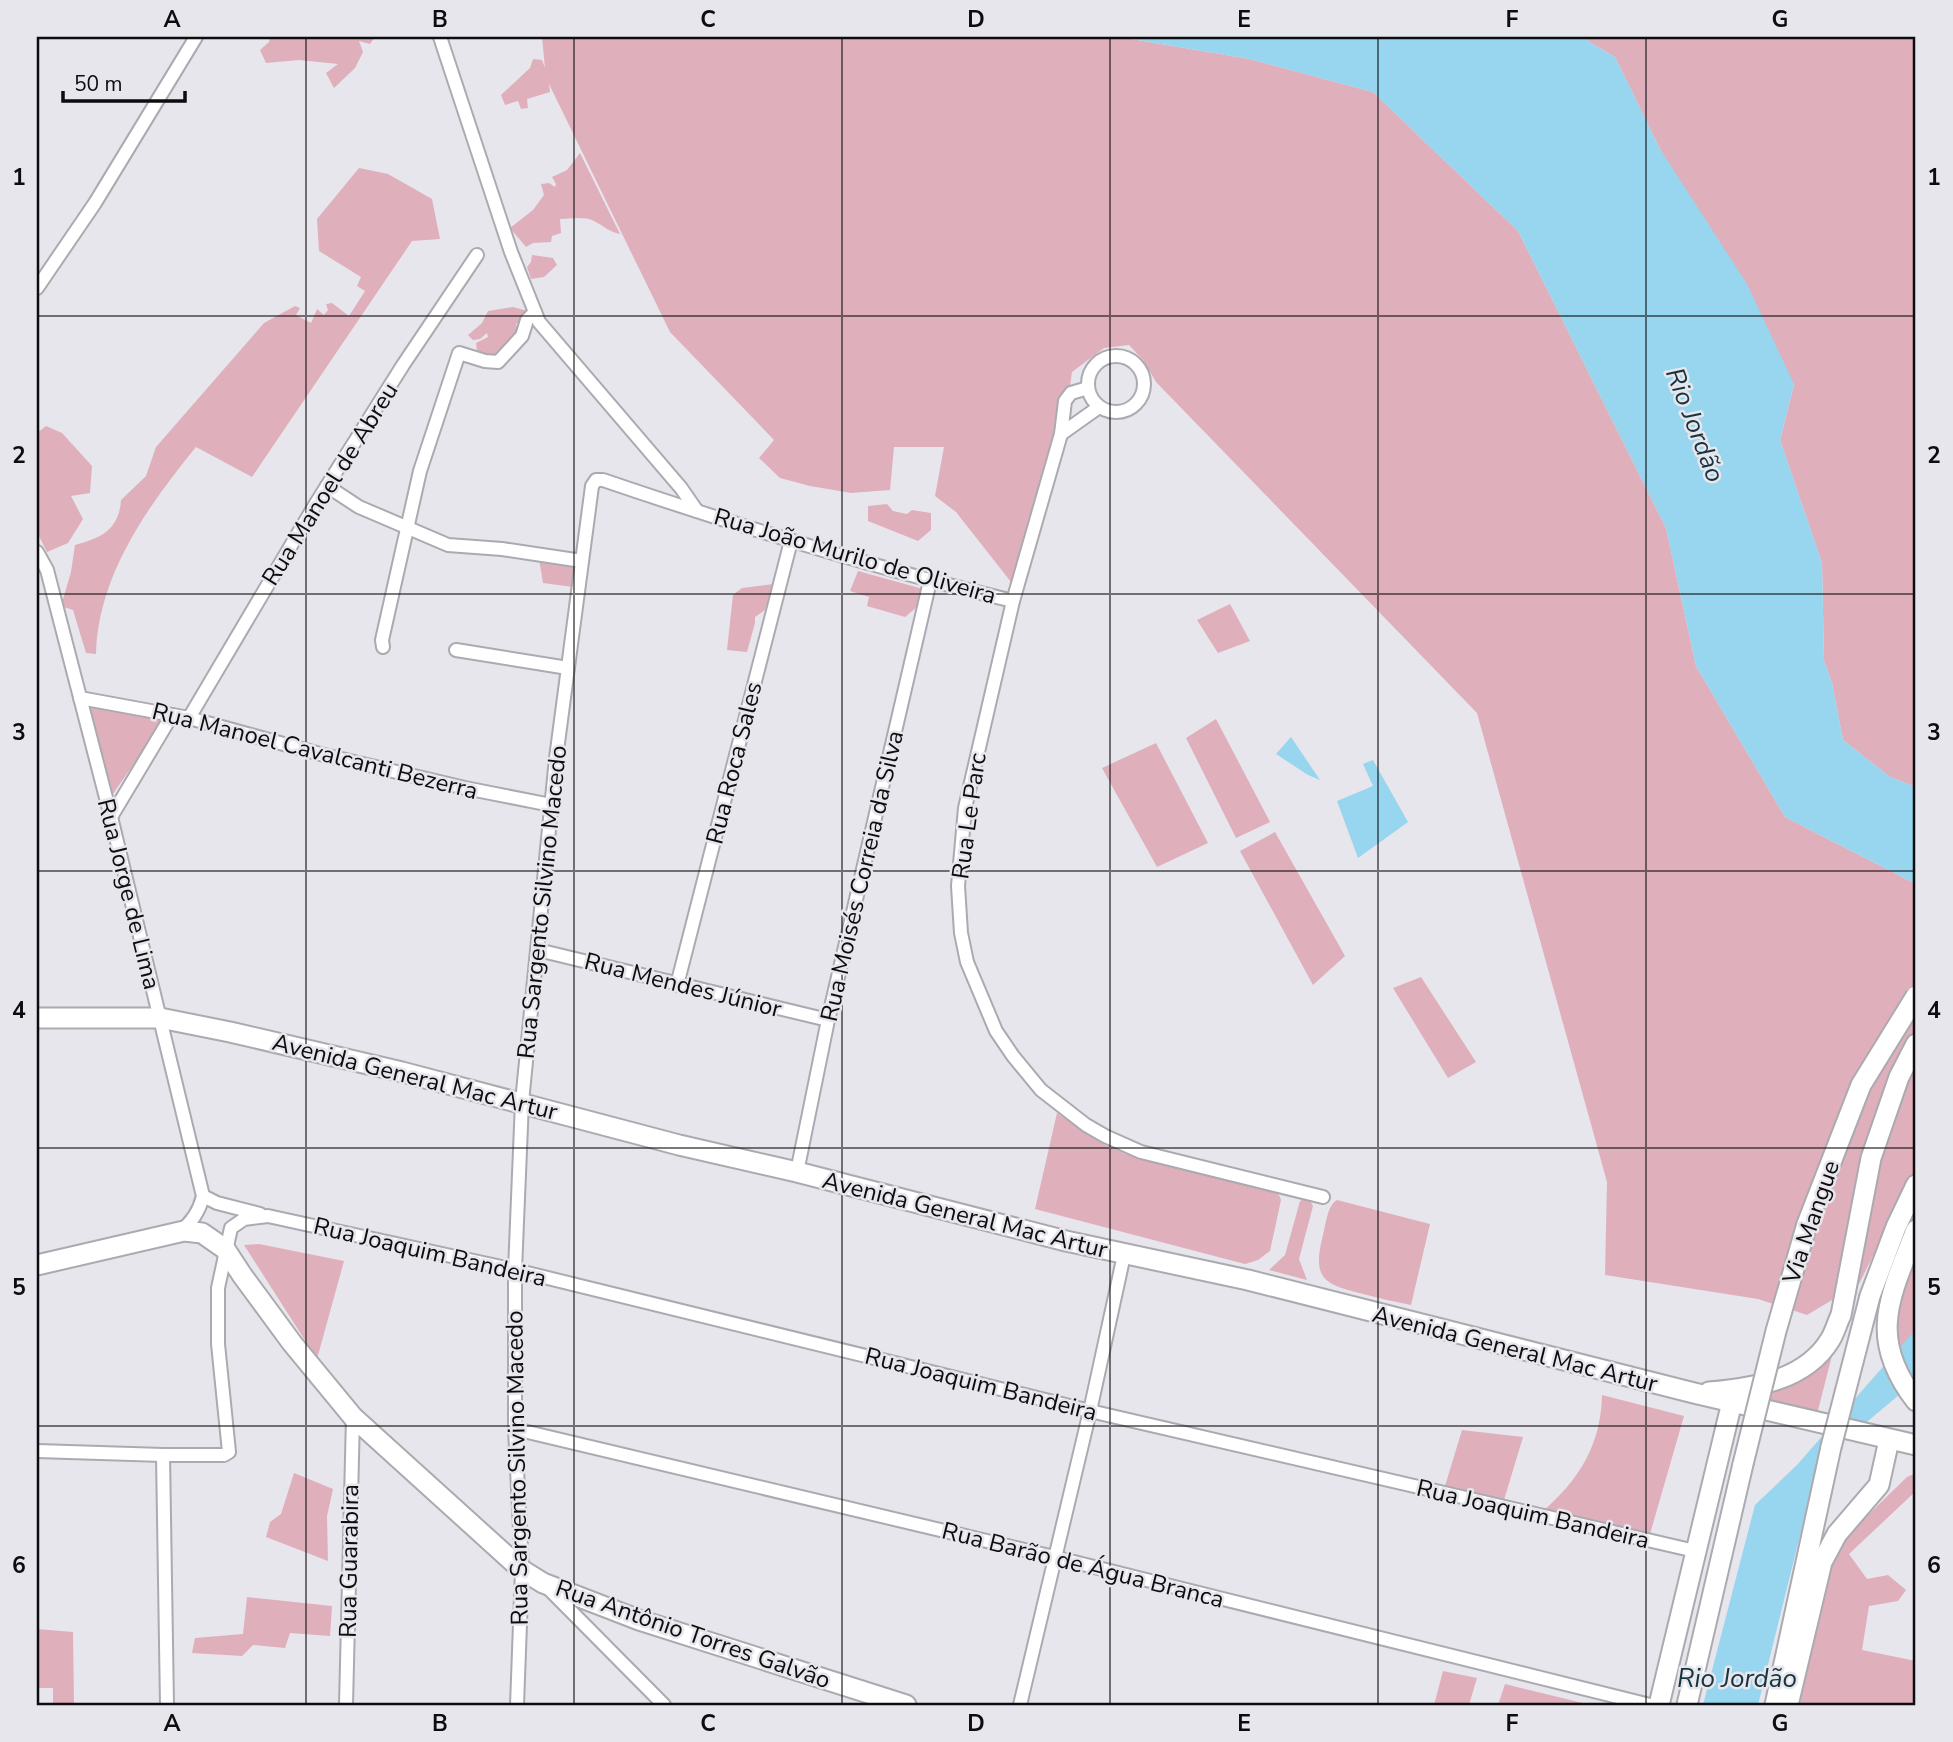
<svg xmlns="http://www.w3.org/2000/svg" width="1953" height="1742" viewBox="0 0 1953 1742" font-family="'Nunito Sans',sans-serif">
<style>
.green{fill:#e0afbc}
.water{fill:#98d5ee}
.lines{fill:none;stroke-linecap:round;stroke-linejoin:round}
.street-casing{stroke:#abaab0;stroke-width:16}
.secondary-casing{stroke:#abaab0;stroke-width:23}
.street{stroke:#fff;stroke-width:12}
.secondary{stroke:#fff;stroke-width:19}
.secondary-bridge-casing{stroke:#abaab0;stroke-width:23;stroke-linecap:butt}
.secondary-bridge{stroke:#fff;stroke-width:19}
.grid{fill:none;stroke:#0d0d0f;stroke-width:2;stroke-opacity:0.55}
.labels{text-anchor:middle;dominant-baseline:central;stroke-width:5;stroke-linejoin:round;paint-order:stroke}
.street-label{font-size:24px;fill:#0d0d0f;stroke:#e7e6ec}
.water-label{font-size:26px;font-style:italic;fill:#16343f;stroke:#e7e6ec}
.neatline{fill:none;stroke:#0d0d0f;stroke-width:2.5}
.grid-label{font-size:23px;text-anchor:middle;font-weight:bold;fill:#0d0d0f}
</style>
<rect width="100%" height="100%" fill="#e7e6ec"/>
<g class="green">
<path d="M270,37H375L370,44L359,41L363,52L355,68L334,88L326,73L338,64L299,60L266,63L260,50L269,42Z"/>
<path d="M542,37H1120L1249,59L1373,92L1518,231L1666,528L1696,666L1785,817L1916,884V1169L1859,1284L1807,1315L1758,1299L1605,1275L1607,1182L1477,713L1156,382L1143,360L1129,345L1104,348L1072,372L1068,400L1011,582L956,512L935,496L944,447H894L890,490L851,493L810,486L780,478L759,458L774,440L670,332L549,84L550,92L527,99L528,108L521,109L518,101L505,105L501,95L530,68L533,59L542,60L545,68Z"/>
<path d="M1581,37H1916V787L1890,777L1843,740L1832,683L1824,661L1822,563L1780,440L1794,384L1660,149L1615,57Z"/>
<path d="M580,153L620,234C609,232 604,226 594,221C584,216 571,219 560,219L561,233L552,236L551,242L533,243L526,247L510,228L533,210L544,195L541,184L549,183L555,187L556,184L552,177L567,170Z"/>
<path d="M359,168L388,174L432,199L440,239L412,241L252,477L196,447C148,506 98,575 96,654L86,653L73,610L61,606L71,572L75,545C101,538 119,530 121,500L146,476L156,447L264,323L295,306L300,308L296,315L311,323L317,309L324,315L328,310L326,304L332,303L349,316L365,291L357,286L361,277L319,251L317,219Z"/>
<path d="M532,255L553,258L557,265L544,277L531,279L527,267L531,262Z"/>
<path d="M513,307L528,311L529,319L516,324L519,336L494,361L478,359L476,343L488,337L487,333L480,339L473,340L468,335L482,323L488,311Z"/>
<path d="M46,426L62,433L92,466L90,493L71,496L83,519L68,543L47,552L37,532V433Z"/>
<path d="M887,504L893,511L907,514L912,510L931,513V530L918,541L868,521V506Z"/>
<path d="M539,559L577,563L573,587L543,583Z"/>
<path d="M858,571L923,589V602L905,617L867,606L869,597L850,591Z"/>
<path d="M773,584L765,610L755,617V623L747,652L727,650L733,595L742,588Z"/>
<path d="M1230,604L1250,641L1218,653L1197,620Z"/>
<path d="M87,704L166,718L110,798Z"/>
<path d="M1216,719L1270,822L1236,838L1186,738Z"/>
<path d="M1156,743L1208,843L1157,867L1102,768Z"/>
<path d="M1275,832L1345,956L1313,985L1240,851Z"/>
<path d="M1421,977L1476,1062L1448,1078L1393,988Z"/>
<path d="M1057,1113L1103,1144L1126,1154L1273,1191L1279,1195L1281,1200L1270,1251L1258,1260L1245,1264L1035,1209Z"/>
<path d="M1304,1199L1310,1200L1313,1206L1299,1259L1307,1280L1269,1270L1285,1255L1300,1201Z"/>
<path d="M1337,1200L1430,1224L1411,1305C1395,1302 1379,1298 1363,1294C1323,1284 1312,1279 1323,1235C1326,1224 1327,1206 1337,1200Z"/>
<path d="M1916,1240V1388L1897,1351L1892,1317Z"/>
<path d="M259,1244L344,1261L317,1359L244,1245Z"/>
<path d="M1835,1344L1816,1418L1765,1406L1768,1392Z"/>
<path d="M1602,1395L1684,1416L1650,1534L1542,1512C1579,1480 1601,1445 1602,1395Z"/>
<path d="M1462,1430L1523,1437L1504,1500L1445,1486Z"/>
<path d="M294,1473L333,1489L327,1516L328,1561L266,1537L270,1522L281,1514Z"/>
<path d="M1916,1473V1491L1849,1554L1867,1579L1888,1575L1906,1590L1898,1601L1869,1606L1862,1650L1916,1661V1705H1793L1830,1552L1907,1477Z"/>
<path d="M247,1597L332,1606L330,1636L290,1633L285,1648L253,1645L242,1656L192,1653L195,1638L243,1634Z"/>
<path d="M37,1629L73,1632L74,1705H53V1688H37Z"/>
<path d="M1443,1671L1477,1678L1469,1705H1434Z"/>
<path d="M1505,1684L1591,1705H1498Z"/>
</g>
<g class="water">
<path d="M1120,37H1581L1615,57L1660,149L1747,284L1794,384L1780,440L1822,563L1824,661L1832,683L1843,740L1890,777L1916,787V884L1785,817L1696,666L1666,528L1518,231L1373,92L1249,59Z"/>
<path d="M1291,737L1320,780L1308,775L1276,754Z"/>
<path d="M1373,760L1408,822L1358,858L1337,801L1373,786L1363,764Z"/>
<path d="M1916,1329V1372L1899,1395L1838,1446L1814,1479L1758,1705H1703L1755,1505L1797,1465Z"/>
</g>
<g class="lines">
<g class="street-casing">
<g id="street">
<path d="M440,37L511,252L539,322L681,488L697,511"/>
<path d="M37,288L95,203L196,37"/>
<circle cx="1116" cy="384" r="28"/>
<path d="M1088,388L1071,393L1065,401L1061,434L1013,601L965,808L958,886L961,933L967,962L996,1031L1013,1056L1041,1090L1086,1125L1105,1136L1141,1152L1323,1197"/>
<path d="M1061,434L1099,407"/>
<path d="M327,486L359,507L448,545L502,549L582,561"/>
<path d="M37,552L47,570L111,817L203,1196C199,1212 192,1223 179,1232"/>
<path d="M383,647L382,640L420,471L459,353L485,361L498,362L522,336L527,320L535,312"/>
<path d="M456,650L568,668"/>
<path d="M80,698L189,718L320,754L465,788L551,805"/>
<path d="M189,718L315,505L403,365L477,255"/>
<path d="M111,817L172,715"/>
<path d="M538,950L828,1020"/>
<path d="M677,985L791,541"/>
<path d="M797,1172L828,1020L930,581"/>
<path d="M203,1196L217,1203L260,1214"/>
<path d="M515,1429L1054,1557L1650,1705"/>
<path d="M37,1451L163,1455"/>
<path d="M548,1588L664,1705"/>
<path d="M167,1705L163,1455H224L229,1452L218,1344V1288L231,1228L244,1219L268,1216L515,1270L1090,1411L1695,1551"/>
<path d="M346,1705L353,1417"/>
<path d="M517,1705L522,1570L515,1429V1270L522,1102L556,758L592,486L596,480H603C738,526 874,568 1013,601"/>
<path d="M1020,1705L1090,1411L1124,1255"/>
</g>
</g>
<g class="secondary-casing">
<g id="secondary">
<path d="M37,1018H160L230,1032L402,1072L679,1145L797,1172L1066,1241L1248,1280L1694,1393L1916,1445"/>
<path d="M1916,1230C1891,1295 1866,1337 1916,1401"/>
<path d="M37,1265L184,1231L202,1233L225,1249L242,1275L292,1343L353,1417L522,1570L543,1583L639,1620L906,1705"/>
<path d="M1870,1296L1896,1227L1916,1185"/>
<path d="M1709,1392C1753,1388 1805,1381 1830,1340C1835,1332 1837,1323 1841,1315L1871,1158L1899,1077L1916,1044"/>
<path d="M1659,1705L1732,1402"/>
<path d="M1687,1705L1743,1464"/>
<path d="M1775,1705L1831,1447"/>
<path d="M1788,1705L1822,1562L1837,1534L1879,1485L1889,1440"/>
</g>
</g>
<use href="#street" class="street"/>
<use href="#secondary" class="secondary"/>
<g class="secondary-bridge-casing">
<g id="secondary-bridge">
<path d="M1831,1447L1870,1296"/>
<path d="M1743,1464L1776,1331L1807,1224L1861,1085L1916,996"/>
</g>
</g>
<use href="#secondary-bridge" class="secondary-bridge"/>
</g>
<path class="grid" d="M306,37V1705M574,37V1705M842,37V1705M1110,37V1705M1378,37V1705M1646,37V1705M37,316H1916M37,594H1916M37,871H1916M37,1148H1916M37,1426H1916"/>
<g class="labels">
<g class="street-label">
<text transform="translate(330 484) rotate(-58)">Rua Manoel de Abreu</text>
<text transform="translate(855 556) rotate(16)">Rua João Murilo de Oliveira</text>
<text transform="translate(315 751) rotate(14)">Rua Manoel Cavalcanti Bezerra</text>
<text transform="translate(734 763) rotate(-76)">Rua Roca Sales</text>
<text transform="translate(969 816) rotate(-82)">Rua Le Parc</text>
<text transform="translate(862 876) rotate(-77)">Rua Moisés Correia da Silva</text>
<text transform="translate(129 894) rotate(76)">Rua Jorge de Lima</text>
<text transform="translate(542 902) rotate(-84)">Rua Sargento Silvino Macedo</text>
<text transform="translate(683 985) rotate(14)">Rua Mendes Júnior</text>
<text transform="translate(415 1077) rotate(14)">Avenida General Mac Artur</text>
<text transform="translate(965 1215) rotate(14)">Avenida General Mac Artur</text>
<text transform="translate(1811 1222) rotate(-71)">Via Mangue</text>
<text transform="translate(430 1252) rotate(13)">Rua Joaquim Bandeira</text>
<text transform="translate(1515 1349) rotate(14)">Avenida General Mac Artur</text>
<text transform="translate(981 1384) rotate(14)">Rua Joaquim Bandeira</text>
<text transform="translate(517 1468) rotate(-91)">Rua Sargento Silvino Macedo</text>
<text transform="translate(1533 1514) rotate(13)">Rua Joaquim Bandeira</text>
<text transform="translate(349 1561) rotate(-89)">Rua Guarabira</text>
<text transform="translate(1083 1565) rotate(14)">Rua Barão de Água Branca</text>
<text transform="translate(693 1634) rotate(19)">Rua Antônio Torres Galvão</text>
</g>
<g class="water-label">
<text transform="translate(1695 425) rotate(69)">Rio Jordão</text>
<text x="1737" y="1678">Rio Jordão</text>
</g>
</g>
<rect width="1953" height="1742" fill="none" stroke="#e7e6ec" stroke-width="77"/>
<path d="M63 91v10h122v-10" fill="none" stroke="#0d0d0f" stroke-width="3.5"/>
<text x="74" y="91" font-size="21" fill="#0d0d0f" stroke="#e7e6ec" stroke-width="5" paint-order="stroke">50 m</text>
<rect x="38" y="38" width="1876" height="1666" class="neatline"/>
<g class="grid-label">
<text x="172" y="27">A</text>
<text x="440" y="27">B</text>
<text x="708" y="27">C</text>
<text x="976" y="27">D</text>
<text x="1244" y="27">E</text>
<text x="1512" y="27">F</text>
<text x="1780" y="27">G</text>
<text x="19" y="185">1</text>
<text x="1934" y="185">1</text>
<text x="19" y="463">2</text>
<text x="1934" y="463">2</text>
<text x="19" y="740">3</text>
<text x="1934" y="740">3</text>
<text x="19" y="1018">4</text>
<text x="1934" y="1018">4</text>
<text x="19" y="1295">5</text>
<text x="1934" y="1295">5</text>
<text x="19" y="1573">6</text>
<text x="1934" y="1573">6</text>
<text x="172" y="1731">A</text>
<text x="440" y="1731">B</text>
<text x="708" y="1731">C</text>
<text x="976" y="1731">D</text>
<text x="1244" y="1731">E</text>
<text x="1512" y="1731">F</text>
<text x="1780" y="1731">G</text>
</g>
</svg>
